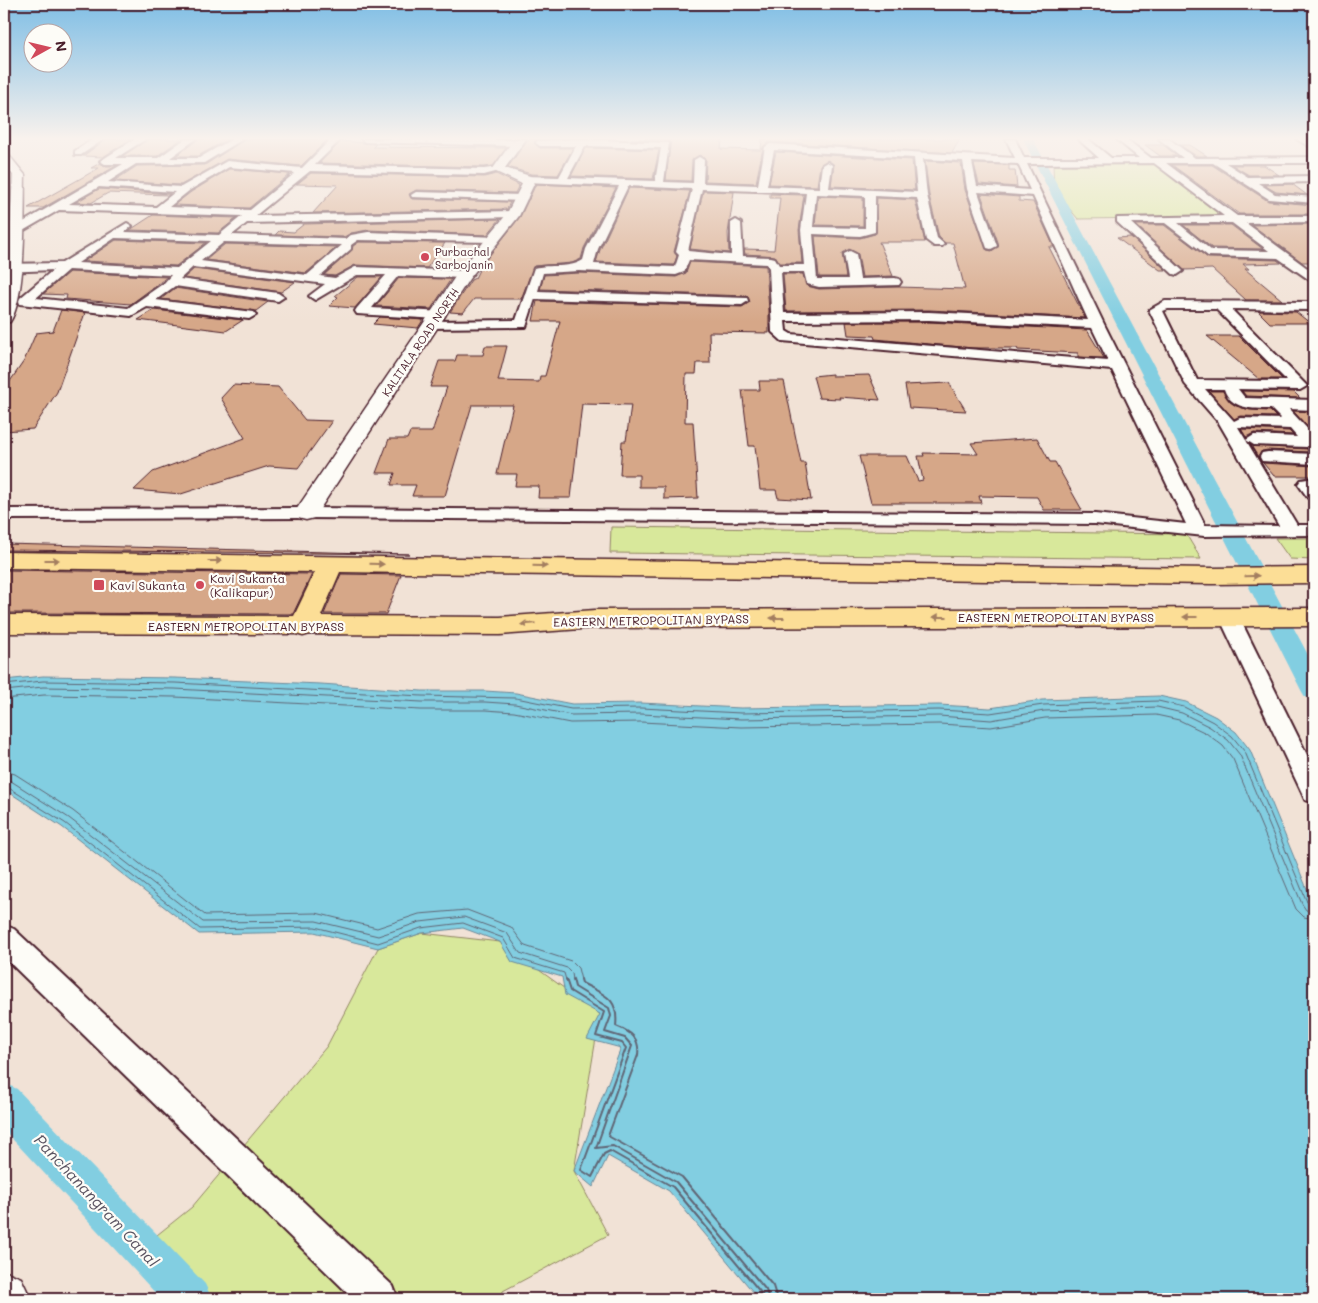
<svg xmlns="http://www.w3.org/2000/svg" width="1318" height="1303" viewBox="0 0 1318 1303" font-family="Mali,sans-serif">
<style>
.green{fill:#d8e89b;stroke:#918463}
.water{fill:#82cee1;stroke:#6c8898}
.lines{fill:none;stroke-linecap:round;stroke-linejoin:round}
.shore-far1{stroke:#606574;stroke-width:1}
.shore{stroke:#606574;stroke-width:2}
.canal{fill:#82cee1;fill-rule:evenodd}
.building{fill:#d6a788;stroke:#4a1f2b}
.street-casing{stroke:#4a1f2b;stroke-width:4}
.secondary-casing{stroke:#4a1f2b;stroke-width:3}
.primary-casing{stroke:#4a1f2b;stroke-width:3}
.street{fill:#fdfcf7;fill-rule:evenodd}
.secondary{fill:#fdfcf7;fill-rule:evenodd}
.primary{fill:#fcde96;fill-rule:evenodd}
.oneway{fill:#a37e60}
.poi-dot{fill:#d1495b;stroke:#fdfcf7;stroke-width:2}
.labels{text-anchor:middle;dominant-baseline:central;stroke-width:4.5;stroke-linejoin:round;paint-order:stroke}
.far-poi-label{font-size:11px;fill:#4a1f2b;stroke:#fdfcf7;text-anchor:start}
.far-street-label{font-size:11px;fill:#4a1f2b;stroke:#fdfcf7}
.poi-label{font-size:12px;fill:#4a1f2b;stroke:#fdfcf7;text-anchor:start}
.street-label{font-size:12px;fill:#4a1f2b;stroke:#fdfcf7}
.near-water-label{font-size:16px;font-style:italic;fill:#5b5462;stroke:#fdfcf7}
</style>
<rect width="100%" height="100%" fill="#f1e2d6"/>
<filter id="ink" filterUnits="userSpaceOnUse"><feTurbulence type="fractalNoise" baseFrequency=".02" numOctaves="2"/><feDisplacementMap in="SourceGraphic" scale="10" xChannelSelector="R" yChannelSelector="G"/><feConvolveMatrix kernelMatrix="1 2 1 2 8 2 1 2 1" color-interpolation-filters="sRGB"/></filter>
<g filter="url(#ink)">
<g class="green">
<path d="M1152,161L1224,217L1078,219L1054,190L1053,164Z"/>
<path d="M611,527L1186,534L1201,559L610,553Z"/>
<path d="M1275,538H1314V560L1290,559Z"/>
<path d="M422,933L500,942L600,1014L574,1171L608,1235L503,1291L501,1299H190L142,1247L192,1207L327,1046L378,948Z"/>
</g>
<path class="water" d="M43,676L175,678L321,684L422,691H485L516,693L572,704L641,703L741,708L939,705L990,708L1042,700L1159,696L1186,702L1216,717L1236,732L1250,750L1314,906V1299H759L669,1191L608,1156L593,1187L574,1171L621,1048L587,1039L600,1014L565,995L562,977L512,962L500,942L463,928L422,933L378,948L314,932L199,934L62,827L4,789V680Z"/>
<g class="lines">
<g class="shore-far1">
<path d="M4,685L43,681L175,683L422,696L516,698L571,709L641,708L741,713L939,710L990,713L1043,705L1158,701L1184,707L1213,722L1232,736L1245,752L1307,902L1314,905"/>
<path d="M4,691L43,687L175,689L422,702H485L515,704L571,715L641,714L741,719L939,716L991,720L1044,711L1157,707L1182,713L1210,727L1228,740L1240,755L1302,904L1306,910L1314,912"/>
<path d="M4,699L44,695L175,697L421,710H485L514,712L570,723L641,722L741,727L939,724L991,727L1045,718L1156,715L1179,720L1206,733L1223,746L1233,759L1296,909L1304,917L1314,919"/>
<path d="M4,771L15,774L73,811L205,915L316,913L377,928L419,914L467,910L511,927L525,946L571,961L578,968L581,980"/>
<path d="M4,779L11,781L69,818L203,922L316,921L378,936L420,922L464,917L507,933L520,953L567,968L572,973L573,980"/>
<path d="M4,785L65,823L200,929L315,927L378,943L421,928L463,923L503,938L515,958L564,973L566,980"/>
</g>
<g class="shore">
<path d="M566,979L570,991L604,1012L596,1036L622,1043L626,1048L581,1170L592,1177L604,1154L610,1151L673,1187L762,1294L763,1299"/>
<path d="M573,979L575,987L609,1008L611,1016L605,1032L625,1038L632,1046L596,1148L613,1146L676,1182L766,1290L769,1299"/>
<path d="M581,979L582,983C604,995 619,997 616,1026C631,1032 640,1038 638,1055L608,1136L682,1177L773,1286L777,1299"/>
</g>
<g class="canal">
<path d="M1023,139H1033L1314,666V699L1305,697L1301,690Z"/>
<path d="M4,1083L17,1089L205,1284L212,1299H161L4,1130Z"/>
</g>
</g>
<g class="building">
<path d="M106,139H131L103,157L83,156Z"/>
<path d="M148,139H181L157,156H122Z"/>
<path d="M198,139H228L198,156H176Z"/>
<path d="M245,139H328L301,166L227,159L181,185L114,181L137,166L205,165Z"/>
<path d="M528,139H536L534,143L540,148H573L558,175L531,174L508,167Z"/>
<path d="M631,139H722L721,149L761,150L762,139H960L952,153L770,142L763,147L756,183L705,181L706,160L700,155L692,160L691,181L666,180L670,142Z"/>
<path d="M342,141L376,144L373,147L506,148L493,166L484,167L319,163Z"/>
<path d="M1145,145H1163L1178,156H1160Z"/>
<path d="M1180,145H1190L1207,156H1196Z"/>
<path d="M586,148L659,150L653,179L571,176Z"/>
<path d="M776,152L912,160L915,190L831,186L834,165L828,160L820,165L817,186L769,184Z"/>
<path d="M925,161L961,163L965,190L987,250L992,251L999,245L981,194L1019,197V201L1033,202L1054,247H1049L1085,318L929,310L786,311L783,274H803L807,286L819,289L898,287L965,289L953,243H945L939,237L929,195Z"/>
<path d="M100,163L105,166H116L43,208H28L99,168H91Z"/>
<path d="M974,164L1009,165V170H1015L1017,187L979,184Z"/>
<path d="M1172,165H1212L1268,201L1314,205V214H1239Z"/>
<path d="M1232,165H1264L1279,175H1249Z"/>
<path d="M229,169L290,174L249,208L174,205L191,192Z"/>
<path d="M311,173L484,177L496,174L519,185L515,193L416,190L409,194L412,199L510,202L507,209L313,213L338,185L297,184Z"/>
<path d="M536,184L616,188L584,248L581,259L572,263L534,266L521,299H474L463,313L450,312L471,280L475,278L481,266L520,217Z"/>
<path d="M1292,184L1307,195L1276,192L1264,185L1295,184Z"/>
<path d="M629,188L690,191L674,252L677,256L674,265L596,262L600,250Z"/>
<path d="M99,189L170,194L168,195L108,193L91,203L76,202Z"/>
<path d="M703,191L734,192L728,233L729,253L690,249Z"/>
<path d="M770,194L804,195L799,230L802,263H780L775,256L745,254L744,249L774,250L780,198H770Z"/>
<path d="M818,196L863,198V226L815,225Z"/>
<path d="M877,198L915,200L925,242H879L893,276L862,277L858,254L849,249L842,254L846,277H819L815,236L860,238L875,234Z"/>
<path d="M153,215L237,218L218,233L130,230Z"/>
<path d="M500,219L487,235L368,230L351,233L344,237L275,235L279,231L294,232L304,224Z"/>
<path d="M1314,224V262H1302L1252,225Z"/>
<path d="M1136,225H1164L1208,258L1277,260L1281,263L1243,264L1249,269H1245L1282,300H1246L1212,269L1184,270Z"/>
<path d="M1183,225H1231L1263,249L1212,248Z"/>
<path d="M1131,237L1166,270H1160L1117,238Z"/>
<path d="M116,240L206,243L176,266L84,261Z"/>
<path d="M359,242L445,243L427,268L355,265L335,276L324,275L352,250L353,246Z"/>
<path d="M225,244L337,247L306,273L206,260Z"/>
<path d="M690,262L766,266L769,311V333L709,332L710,363H697L696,374H686L685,422H693L698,498L664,499V487H639V475H620L622,441H626L631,405L582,404L571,498H538L539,486H515L517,474H497L513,405H472L445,496H412L416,485H391L395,473H376L389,439H407L410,432H432L447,387H430L439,361H455L457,355H483L485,346H507L498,381L539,382L540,376H545L560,321H533L537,301L742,307L750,302L747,296L540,289L544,275L579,273L676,277L686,273Z"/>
<path d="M194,269L295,282L281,292L184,278Z"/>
<path d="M69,272L167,277L131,304L66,299L67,295L43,294Z"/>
<path d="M358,277H382L355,308L329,306L338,297L335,296Z"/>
<path d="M399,278L451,279L431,309L376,306Z"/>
<path d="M175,288L268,302L256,311L161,299Z"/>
<path d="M61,310L85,313L57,392L33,429L4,431V390L24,361L36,333L53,331Z"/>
<path d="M154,310L243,320L226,331L138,320Z"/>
<path d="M1258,311L1296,312L1310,323H1270Z"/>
<path d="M380,317L423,320L418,328L373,324Z"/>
<path d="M846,322H929L1087,330L1104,358L1078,357V353L1018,350L1017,348H972L875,339L874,336L848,335Z"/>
<path d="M1207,336H1239L1282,379H1259Z"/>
<path d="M832,374V376L869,375L880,400L839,397L840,399L819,398L813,376Z"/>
<path d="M759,381H784L801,463H805L811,500L778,498L776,490H760L755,446H749L742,390H760Z"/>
<path d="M949,383L966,411L909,408L905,385Z"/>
<path d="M233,385L278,387L305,420L332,421L298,468L269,466L181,494L134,490L153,472L245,438L221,398Z"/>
<path d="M1209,391H1223L1230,402L1236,406L1250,410L1270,411L1276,417L1240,416L1234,419Z"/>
<path d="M1242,391L1294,392L1300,398L1246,396Z"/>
<path d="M1293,411L1314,412V434Z"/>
<path d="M1241,429L1289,431L1293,435L1254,433L1246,437Z"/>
<path d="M1037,438L1050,462H1055L1082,510H1044L1037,497L979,496L981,503H871L859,456H907L918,481L923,480L918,456H924L923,453L978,454L971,443Z"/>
<path d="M1251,446L1307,449L1310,452L1268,450L1262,451L1258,457Z"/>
<path d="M1263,463L1314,466V476H1274Z"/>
<path d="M4,544L409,554L4,550Z"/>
<path d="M4,570L312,574L293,614L4,613Z"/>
<path d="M341,574L401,575L386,614H324Z"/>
</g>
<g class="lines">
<g class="street-casing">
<g id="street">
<path d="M93,139H104L81,155H75V151Z"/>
<path d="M135,139H146L116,158H158L185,139H196L170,158H199L232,139H243L204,163L136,164L108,182L181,187L227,161L302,168L331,139H341L315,165L484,169L498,167L503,170L484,175L310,171L255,216L513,211L518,214L513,217L247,223L232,235L345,239L351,235L368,232L498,237L500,239L494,242L358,240L351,245V249L320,276L335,278L355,267L469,271L471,274L469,277L465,278L398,276L372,308L443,312L445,315L443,318L438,319L357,314L355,311L357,308L386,275H357L315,300L309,296L325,284L193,267L180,279L278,293L284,297L278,301L175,286L156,300L254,312L256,315L249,319L147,307L131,316L20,304L19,301L20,298L53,270L4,272V264L62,263L127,223L132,226L125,232L219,235L242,216L59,210L21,232H13V228L123,164H105L100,161ZM229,167L295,173L250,210L169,207L190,190ZM99,187L175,192L156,207L69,204ZM115,238L211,241L177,268L78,263ZM224,242L342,245L307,275L201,261ZM68,270L171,275L164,283L128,308L36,298Z"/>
<path d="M361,139L518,140L522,143L518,146L365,142Z"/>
<path d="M579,139L669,143L664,182L693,183L694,160L699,157L704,160L703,183L758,185L765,147L770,144L1015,158L1006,139H1015L1024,158H1099L1078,139H1088L1111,158H1139L1116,139H1126L1151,158H1183L1159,139H1169L1195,158L1314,157V163H1226L1248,177L1314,176V182L1258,183L1275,194L1314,197V203L1269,199L1213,163H1166L1237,216H1314V222L1246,223L1314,273V283L1278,258L1208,256L1165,223H1131L1183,271L1177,275L1173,274L1117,222V218L1224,216L1154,163L1027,164L1104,324L1205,525L1279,526L1219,423L1185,384L1149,310L1165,301L1314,302V310L1231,309L1307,386L1300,390L1238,389L1245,398L1314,400V410L1289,409L1314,436V450L1307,447L1254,445L1246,440L1254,435L1297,437L1290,429L1238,427L1297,525H1314V535L1204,536L1095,524L306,518L4,519V509L306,508L1095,514L1186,524L1112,370L782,341L772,332L769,268L767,264L689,260L684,272L676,275L579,271L543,273L538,291L747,298L748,301L742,305L535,299L526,327L427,328L425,325L427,322L432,321L516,320L534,268C549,264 570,269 583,260L586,249L619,186L525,182L520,179L525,176L559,177L576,146H540L536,143L537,141ZM585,146L661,148L655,181L568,178ZM774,150L914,158L917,192L829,188L832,165L827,162L822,165L819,188L767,186ZM923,159L963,161L967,189L987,248L991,249L997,246L978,192L1033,196L1088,320L929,312L784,313L781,272H804L807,284L819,287L899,285L901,282L899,279L895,278L860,279L856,254L850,251L844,254L848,279H817L813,234L860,236L875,232V196L917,198L926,240L934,246H942L944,244L937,238L927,195ZM972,162L1018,164L1030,190L977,186ZM628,186L692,189L676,252L679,255L675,267L594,264L598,249ZM702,189L806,193L801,230L804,265H779L775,258L771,257L743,256L741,223L736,220L731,223V255L688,251ZM816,194L865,196V228L813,227ZM1178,223H1232L1269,251L1211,250ZM1168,309H1216L1287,381L1197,380L1163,311ZM929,320L1092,328L1108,361L791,334L786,331L785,321ZM1205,389H1224C1230,409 1253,409 1271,409L1281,419L1240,418L1234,421Z"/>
<path d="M1296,139H1308L1314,143V149Z"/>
<path d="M416,192L523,195L528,198L523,201L412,197L411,195Z"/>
<path d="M1268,452L1314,454V464L1262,461L1260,457L1262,453Z"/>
<path d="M1314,478V499L1308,498L1298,484L1301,480Z"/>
<path d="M1229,610L1236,612L1239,617L1314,769V803L1305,800L1302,793L1219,617L1222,612Z"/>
<path d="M4,925L14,929L393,1286L398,1299H354L4,957Z"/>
</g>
</g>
<g class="secondary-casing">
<g id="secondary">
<path d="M514,139H526L505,168L530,176L534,184L519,216L469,279L314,518L306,520L298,518L294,513L457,274L506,215L522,184L492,170Z"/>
<path d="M4,153L8,154L25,175C24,208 27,296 10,322L4,323V285L9,243L13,175L4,164Z"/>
<path d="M4,1271L21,1278L31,1299H4Z"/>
</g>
</g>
<g class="primary-casing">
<path id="primary" d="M4,552L1212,568L1314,567V583L1212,584L340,572L321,616L500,617L595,610L1314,608V626L595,628L500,635L310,634L303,636L296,634L4,633V615L294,616L315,572L4,568Z"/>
</g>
<use href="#street" class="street"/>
<use href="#secondary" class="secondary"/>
<use href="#primary" class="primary"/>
</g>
<defs><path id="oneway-solid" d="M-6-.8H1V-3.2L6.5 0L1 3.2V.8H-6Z" transform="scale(1.25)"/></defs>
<g class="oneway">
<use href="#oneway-solid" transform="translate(52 560)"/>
<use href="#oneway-solid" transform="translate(215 561)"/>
<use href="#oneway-solid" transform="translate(377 564) rotate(1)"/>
<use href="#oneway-solid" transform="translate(540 566) rotate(1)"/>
<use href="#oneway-solid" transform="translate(1252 576) rotate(-1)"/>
<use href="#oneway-solid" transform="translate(940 617) rotate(180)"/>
<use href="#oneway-solid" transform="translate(1190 617) rotate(180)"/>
<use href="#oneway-solid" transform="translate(777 618) rotate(180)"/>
<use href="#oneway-solid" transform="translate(528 624) rotate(175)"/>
</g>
</g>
<linearGradient id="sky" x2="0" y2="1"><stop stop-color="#7fbee5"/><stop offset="0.43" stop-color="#f9f2ed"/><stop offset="1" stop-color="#f9f2ed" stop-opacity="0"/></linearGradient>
<rect width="1318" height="322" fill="url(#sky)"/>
<g class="poi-dot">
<circle cx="425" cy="257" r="5"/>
<rect x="93" y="579" width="12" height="12" rx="2.5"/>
<circle cx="200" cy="585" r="5"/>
</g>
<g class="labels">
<g class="far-poi-label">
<text x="435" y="251">Purbachal<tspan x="435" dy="13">Sarbojanin</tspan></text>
</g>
<g class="far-street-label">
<text transform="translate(420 342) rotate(-56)">KALITALA ROAD NORTH</text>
</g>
<g class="poi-label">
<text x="210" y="578">Kavi Sukanta<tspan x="210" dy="14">(Kalikapur)</tspan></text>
<text x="110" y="585">Kavi Sukanta</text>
</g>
<g class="street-label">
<text x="1056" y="617">EASTERN METROPOLITAN BYPASS</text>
<text transform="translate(651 620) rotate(-1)">EASTERN METROPOLITAN BYPASS</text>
<text x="246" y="626">EASTERN METROPOLITAN BYPASS</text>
</g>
<g class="near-water-label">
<text transform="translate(97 1200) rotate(47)">Panchanangram Canal</text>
</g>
</g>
<rect width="1318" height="1303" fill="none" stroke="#fdfcf7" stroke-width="20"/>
<rect x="10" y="10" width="1298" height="1283" fill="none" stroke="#4a1f2b" stroke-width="2" filter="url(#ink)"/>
<g transform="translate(48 48) rotate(82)"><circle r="24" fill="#fdfcf7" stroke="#b5a4a5"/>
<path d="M0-4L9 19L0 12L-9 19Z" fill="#d1495b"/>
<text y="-8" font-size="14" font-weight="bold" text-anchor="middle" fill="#4a1f2b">N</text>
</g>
</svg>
